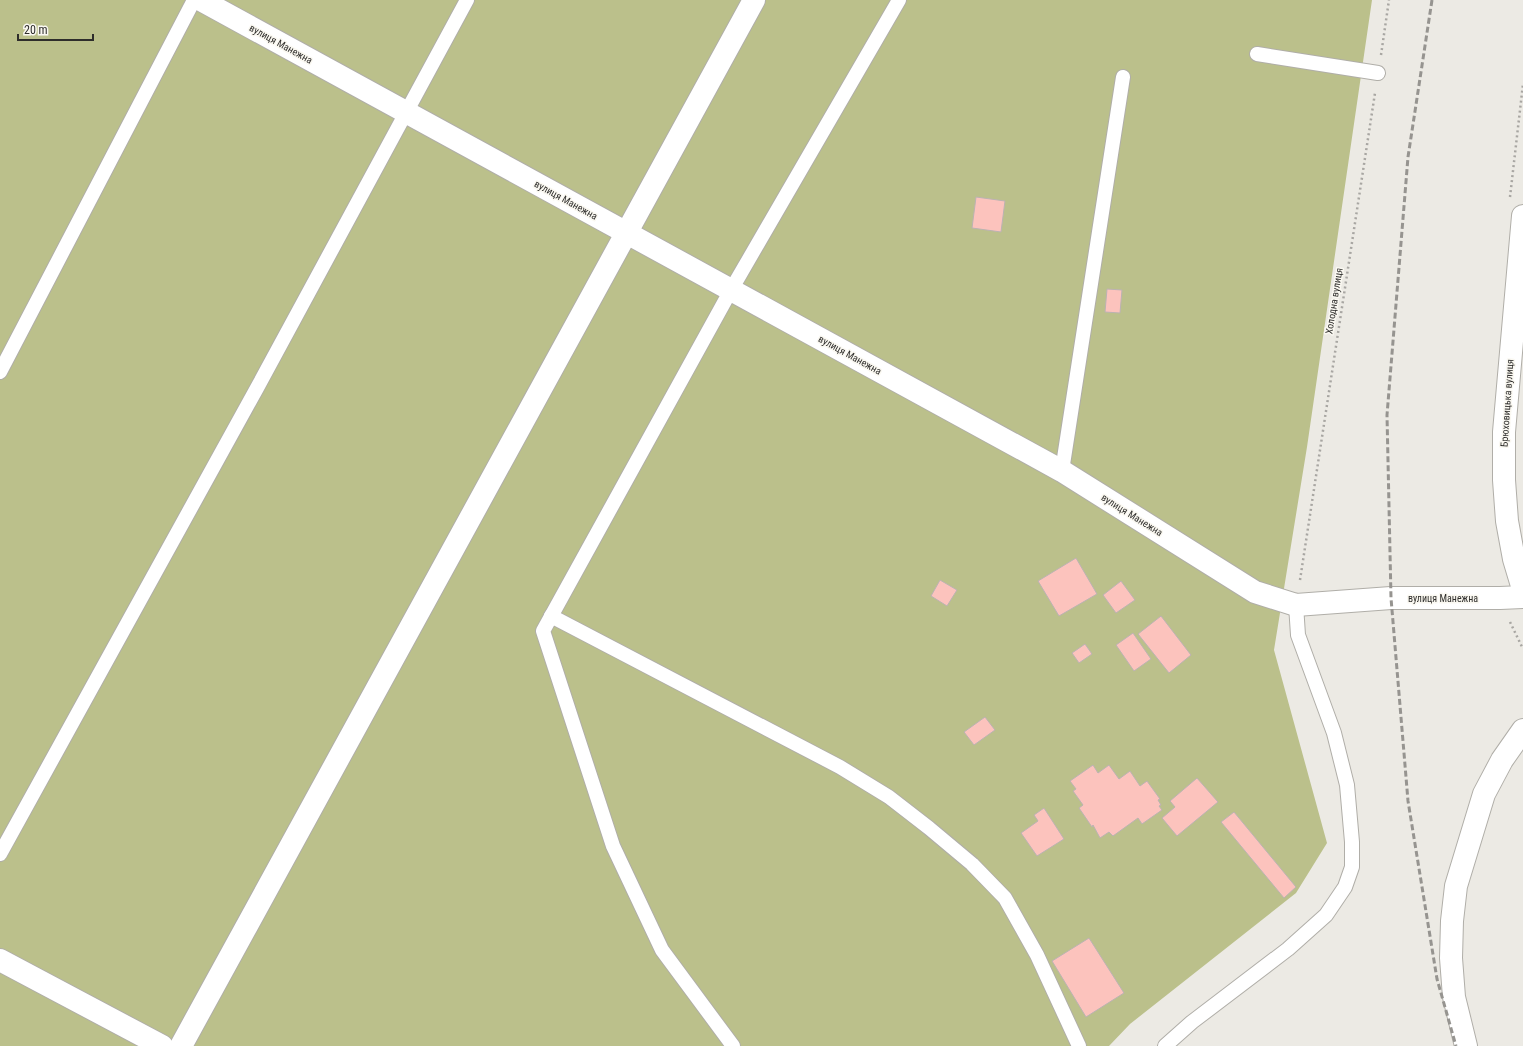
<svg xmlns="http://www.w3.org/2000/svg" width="1523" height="1046" viewBox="0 0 1523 1046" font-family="'Roboto Condensed',sans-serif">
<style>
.green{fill:#bbc08b}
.building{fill:#fcc3bd;stroke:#bbb3b2}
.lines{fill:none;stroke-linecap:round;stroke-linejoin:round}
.lane-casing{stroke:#b0aea8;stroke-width:16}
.street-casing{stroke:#b0aea8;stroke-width:24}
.secondary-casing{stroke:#b0aea8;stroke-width:24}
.path{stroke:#a8a6a2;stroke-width:2.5;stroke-dasharray:2 3;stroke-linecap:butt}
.lane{stroke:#fff;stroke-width:14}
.street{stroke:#fff;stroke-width:22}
.secondary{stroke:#fff;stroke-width:22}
.rail{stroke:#969490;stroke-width:3;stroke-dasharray:6 3;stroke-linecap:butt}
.labels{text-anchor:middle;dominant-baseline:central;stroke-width:3;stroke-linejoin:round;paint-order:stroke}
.street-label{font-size:10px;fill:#2e2d2b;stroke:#faf8f1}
</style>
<rect width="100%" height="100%" fill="#eceae4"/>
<path class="green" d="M0,0H1372L1307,447L1274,650L1327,843L1296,893L1130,1024L1109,1046H0Z"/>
<g class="building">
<path d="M976,197L1005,201L1001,232L972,228Z"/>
<path d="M1107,289L1122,290L1120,313L1105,312Z"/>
<path d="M1076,558L1097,594L1059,616L1038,581Z"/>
<path d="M940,580L957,590L947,606L931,596Z"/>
<path d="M1121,581L1135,600L1116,613L1103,595Z"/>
<path d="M1161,616L1191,655L1169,673L1138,634Z"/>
<path d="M1133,633L1151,659L1134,671L1116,645Z"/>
<path d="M1085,644L1092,654L1079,663L1072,653Z"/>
<path d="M985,717L995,730L974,745L964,732Z"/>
<path d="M1093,765L1098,773L1109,765L1119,779L1130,771L1140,786L1147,781L1160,799L1158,800L1161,805L1159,806L1162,810L1142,824L1138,818L1113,836L1109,832L1100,838L1093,825L1092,827L1079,808L1083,805L1073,791L1076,789L1070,781Z"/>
<path d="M1197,778L1218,802L1177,836L1162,818L1175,807L1170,801Z"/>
<path d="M1044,808L1064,839L1037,856L1021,833L1038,821L1034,815Z"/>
<path d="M1234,812L1296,887L1284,898L1221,822Z"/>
<path d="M1089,938L1124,993L1086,1017L1052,961Z"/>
</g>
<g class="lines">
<g class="lane-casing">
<g id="lane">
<path d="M1257,54L1378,73"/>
<path d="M0,372L194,0"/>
<path d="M1062,471L1123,77"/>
<path d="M551,616L840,767L889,797L929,828L972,864L1005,898L1037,955L1079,1046"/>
<path d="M0,854L257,388L467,0"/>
<path d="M733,1046L662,950L613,846L543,631L731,290L899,0"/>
<path d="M1165,1046L1192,1022L1288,949L1326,915L1345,887L1352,867V842L1347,785L1334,733L1298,635L1296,605"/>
</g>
</g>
<g class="street-casing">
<g id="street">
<path d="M201,0L1062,471L1255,592L1296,605L1391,598H1500L1523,597"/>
<path d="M0,960L162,1046"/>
<path d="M181,1046L754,0"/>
<path d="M1466,1046L1454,997L1451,958L1452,921L1456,886L1484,794L1502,760L1523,730"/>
</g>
</g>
<g class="secondary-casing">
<path id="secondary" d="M1523,216L1504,432V480L1507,521L1514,559L1523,589"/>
</g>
<g class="path">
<path d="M1381,55L1389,0"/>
<path d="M1510,197L1523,84"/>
<path d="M1300,580L1375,93"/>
<path d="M1510,622L1523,649"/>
</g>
<use href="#lane" class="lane"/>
<use href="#street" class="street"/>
<use href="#secondary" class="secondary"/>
<path class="rail" d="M1432,0L1408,157L1387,415L1391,598L1408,801L1437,979L1456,1046"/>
</g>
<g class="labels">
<g class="street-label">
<text transform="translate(281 44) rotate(29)">вулиця Манежна</text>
<text transform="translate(566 200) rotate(29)">вулиця Манежна</text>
<text transform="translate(1334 301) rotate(-81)">Холодна вулиця</text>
<text transform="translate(850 355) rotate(29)">вулиця Манежна</text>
<text transform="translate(1507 403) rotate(-86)">Брюховицька вулиця</text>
<text transform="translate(1132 515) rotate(32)">вулиця Манежна</text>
<text x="1443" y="598">вулиця Манежна</text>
</g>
</g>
<path d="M18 34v6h75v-6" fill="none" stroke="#2e2d2b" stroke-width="2"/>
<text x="24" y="34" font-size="12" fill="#2e2d2b" stroke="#faf8f1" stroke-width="3" paint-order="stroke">20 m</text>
</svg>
